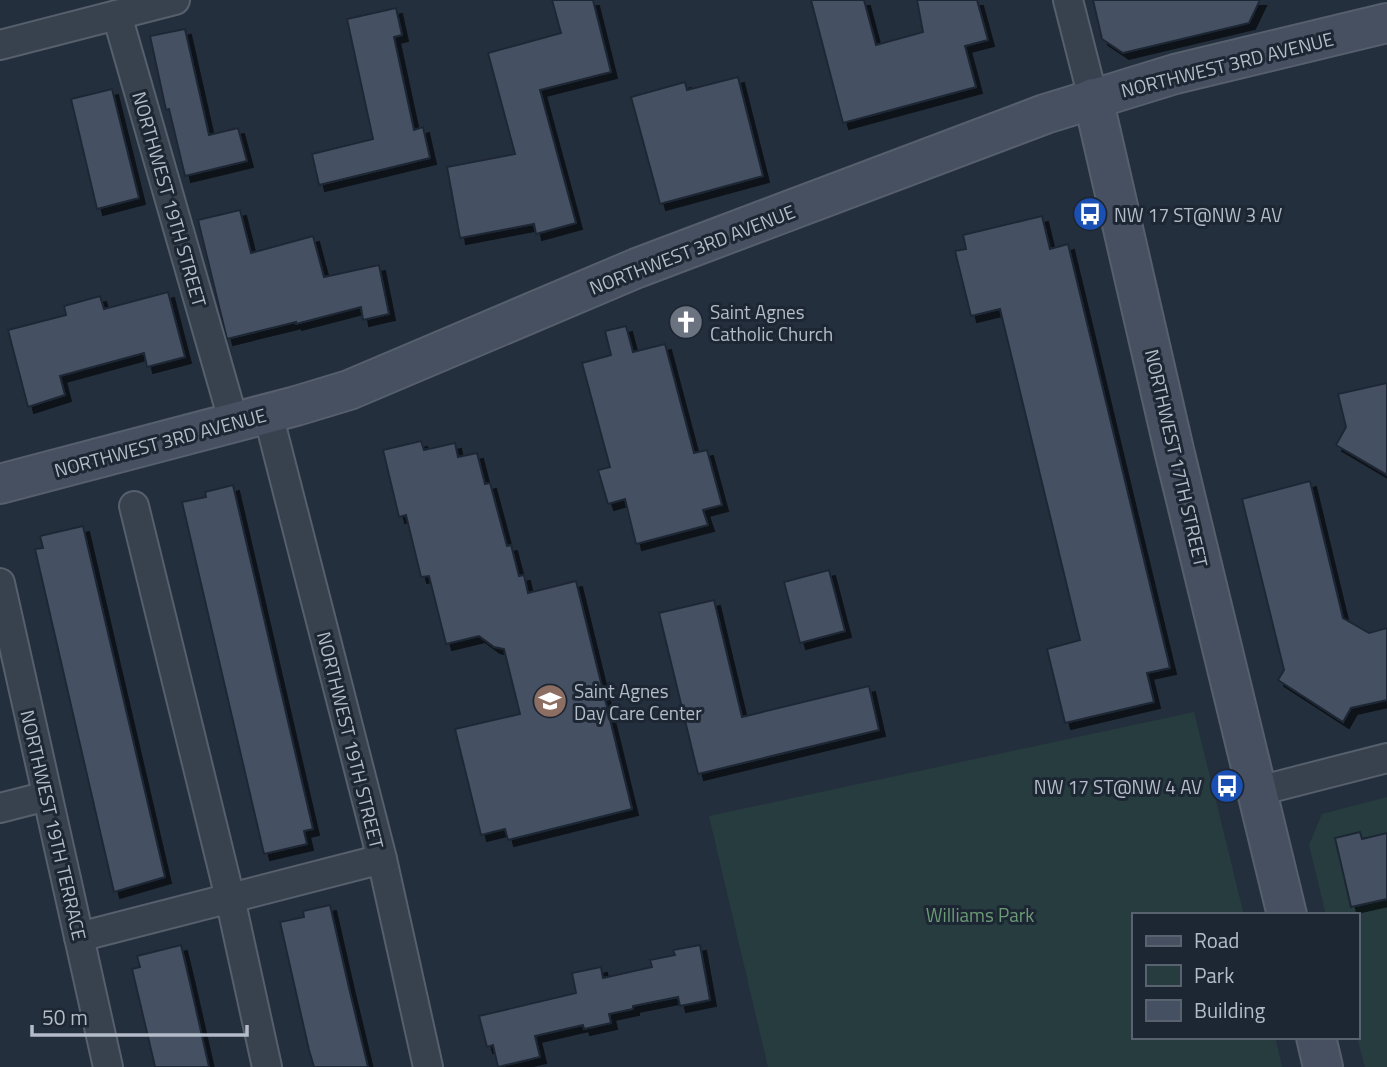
<svg xmlns="http://www.w3.org/2000/svg" width="1387" height="1067" viewBox="0 0 1387 1067" font-family="'Titillium Web',sans-serif">
<style>
.green{fill:#263c3f}
.building{fill:#455162;stroke:#1f2835;stroke-width:2;filter:url(#shadow)}
.lines{fill:none;stroke-linecap:round;stroke-linejoin:round}
.street-casing{stroke:#565f6c;stroke-width:32}
.secondary-casing{stroke:#565f6c;stroke-width:42}
.street{stroke:#38414e;stroke-width:28}
.secondary{stroke:#465061;stroke-width:38}
.labels{text-anchor:middle;dominant-baseline:central;stroke-width:6;stroke-linejoin:round;paint-order:stroke}
.street-label{font-size:19px;fill:#b4bcc9;stroke:#1d2633}
.poi-label{font-size:19px;fill:#b4bcc9;stroke:#1d2633;text-anchor:start}
.park-label{font-size:19px;fill:#6b9a76;stroke:#1d2633}
</style>
<defs>
<filter id="shadow"><feDropShadow dx="6" dy="6" stdDeviation="0" flood-color="#0009"/></filter>
</defs>
<rect width="100%" height="100%" fill="#242f3e"/>
<g class="green">
<path d="M1194,712L1244,915H1133V1037H1275L1282,1067H768L709,816Z"/>
<path d="M1387,797V1067H1365L1357,1037V915H1326L1309,845L1322,814Z"/>
</g>
<g class="building">
<path d="M552,0H593L611,72L540,90L576,223L536,234L534,224L460,238L447,167L515,154L488,53L561,33Z"/>
<path d="M811,0H864L876,45L923,32L917,0H977L988,40L965,46L976,87L843,123Z"/>
<path d="M1093,0H1260L1249,23L1123,53L1102,39Z"/>
<path d="M396,8L402,35L394,37L414,130L423,127L430,158L319,185L312,154L373,139L347,19Z"/>
<path d="M185,29L209,135L238,128L247,161L185,176L169,109L166,110L150,36Z"/>
<path d="M738,77L763,176L660,204L631,97L685,82L687,90Z"/>
<path d="M112,89L139,198L97,209L71,99Z"/>
<path d="M240,210L251,253L313,236L324,277L379,265L389,314L363,320L361,307L296,324V322L227,339L198,220Z"/>
<path d="M1042,216L1050,249L1068,244L1170,668L1147,673L1154,702L1065,723L1047,649L1080,640L1000,309L971,316L955,251L966,249L963,235Z"/>
<path d="M168,292L185,357L147,367L144,353L60,376L65,395L28,407L8,330L66,315L64,306L100,296L104,309Z"/>
<path d="M626,326L633,352L665,344L694,453L707,450L722,505L703,510L708,525L636,544L625,499L608,504L598,470L610,467L582,363L611,355L605,331Z"/>
<path d="M1387,383V475L1336,445L1346,427L1338,394Z"/>
<path d="M421,441L424,450L455,443L458,457L477,453L485,484L490,483L507,546L511,545L519,576L524,575L528,593L576,581L632,809L508,840L505,829L481,835L455,729L520,714L504,649L494,647L479,636L446,644L429,576L421,577L406,515L399,517L383,450Z"/>
<path d="M1310,481L1343,618L1369,633L1387,628V700L1351,708L1343,722L1278,680L1284,670L1242,499Z"/>
<path d="M233,485L313,829L304,831L307,844L264,854L182,502L206,497L205,492Z"/>
<path d="M83,526L165,877L114,892L35,549L43,548L40,536Z"/>
<path d="M829,570L845,631L800,643L784,582Z"/>
<path d="M714,600L742,717L869,686L879,730L698,774L659,613Z"/>
<path d="M1360,832L1362,839L1387,833V899L1351,907L1335,838Z"/>
<path d="M330,905L349,988L368,1067H314L309,1050L280,922L304,917L303,911Z"/>
<path d="M181,945L190,983L209,1067H155L153,1058L132,969L140,967L137,956Z"/>
<path d="M700,945L710,1000L680,1006L678,997L633,1006V1009L609,1014L611,1023L584,1029L583,1025L535,1036L540,1057L498,1067L493,1045L487,1047L479,1016L576,993L572,973L601,967L603,978L652,967L650,960L675,955L673,950Z"/>
</g>
<g class="lines">
<g class="street-casing">
<g id="street">
<path d="M1068,0L1093,98"/>
<path d="M117,15L234,423"/>
<path d="M0,45L175,0"/>
<path d="M268,414L382,859L428,1067"/>
<path d="M134,506L230,898L267,1067"/>
<path d="M0,583L108,1067"/>
<path d="M1258,791L1387,758"/>
<path d="M0,808L47,796"/>
<path d="M79,937L382,859"/>
</g>
</g>
<g class="secondary-casing">
<g id="secondary">
<path d="M1093,98L1174,450L1287,915"/>
<path d="M0,484L296,406L349,390L637,268L1045,114L1175,74L1387,23"/>
<path d="M1316,1037L1323,1067"/>
</g>
</g>
<use href="#street" class="street"/>
<use href="#secondary" class="secondary"/>
</g>
<defs>
<g id="bus-disc" transform="scale(1.75)"><circle r="9.5" fill="#1a4fb4" stroke="#1d2633"/><path d="M-5-6H5V4H4V6H2V4H-2V6H-4V4H-5ZM-3.5-4V0h7V-4ZM-3.5 1.2v1.5H-2V1.2ZM2 1.2v1.5H3.5V1.2Z" fill="#fff"/></g>
<g id="church-disc" transform="scale(1.75)"><circle r="9.5" fill="#6b7280" stroke="#1d2633"/><path d="M-1.2-6h2.4v3.5h3.3v2.4h-3.3V6h-2.4V-.1h-3.3v-2.4h3.3Z" fill="#fff"/></g>
<g id="school-disc" transform="scale(1.75)"><circle r="9.5" fill="#8d6e63" stroke="#1d2633"/><path d="M0-5L7-2L0 1L-7-2ZM-4 1L0 2.5L4 1V4Q0 6-4 4Z" fill="#fff"/></g>
</defs>
<g fill-rule="evenodd">
<use href="#bus-disc" x="1090" y="214"/>
<use href="#church-disc" x="686" y="322"/>
<use href="#school-disc" x="550" y="701"/>
<use href="#bus-disc" x="1227" y="786"/>
</g>
<g class="labels">
<g class="street-label">
<text transform="translate(1227 64) rotate(-14)">NORTHWEST 3RD AVENUE</text>
<text transform="translate(170 199) rotate(74)">NORTHWEST 19TH STREET</text>
<text transform="translate(692 249) rotate(-21)">NORTHWEST 3RD AVENUE</text>
<text transform="translate(160 442) rotate(-15)">NORTHWEST 3RD AVENUE</text>
<text transform="translate(1177 458) rotate(77)">NORTHWEST 17TH STREET</text>
<text transform="translate(351 740) rotate(76)">NORTHWEST 19TH STREET</text>
<text transform="translate(54 825) rotate(77)">NORTHWEST 19TH TERRACE</text>
</g>
<g class="poi-label">
<text x="1114" y="214">NW 17 ST@NW 3 AV</text>
<text x="710" y="311">Saint Agnes<tspan x="710" dy="22">Catholic Church</tspan></text>
<text x="574" y="690">Saint Agnes<tspan x="574" dy="22">Day Care Center</tspan></text>
<text x="1202" y="786" text-anchor="end">NW 17 ST@NW 4 AV</text>
</g>
<g class="park-label">
<text x="980" y="914">Williams Park</text>
</g>
</g>
<rect x="1132" y="913" width="228" height="126" fill="#1d2633" stroke="#59626f" stroke-width="2"/>
<rect x="1146" y="936" width="35" height="10" fill="#465061" stroke="#59626f" stroke-width="2"/>
<text x="1194" y="948" font-size="21" fill="#b4bcc9">Road</text>
<rect x="1146" y="965" width="35" height="21" fill="#263c3f" stroke="#59626f" stroke-width="2"/>
<text x="1194" y="983" font-size="21" fill="#b4bcc9">Park</text>
<rect x="1146" y="1000" width="35" height="21" fill="#455162" stroke="#59626f" stroke-width="2"/>
<text x="1194" y="1018" font-size="21" fill="#b4bcc9">Building</text>
<path d="M32 1025v10h215v-10" fill="none" stroke="#b4bcc9" stroke-width="3.5"/>
<text x="42" y="1025" font-size="21" fill="#b4bcc9" stroke="#1d2633" stroke-width="5" paint-order="stroke">50 m</text>
</svg>
